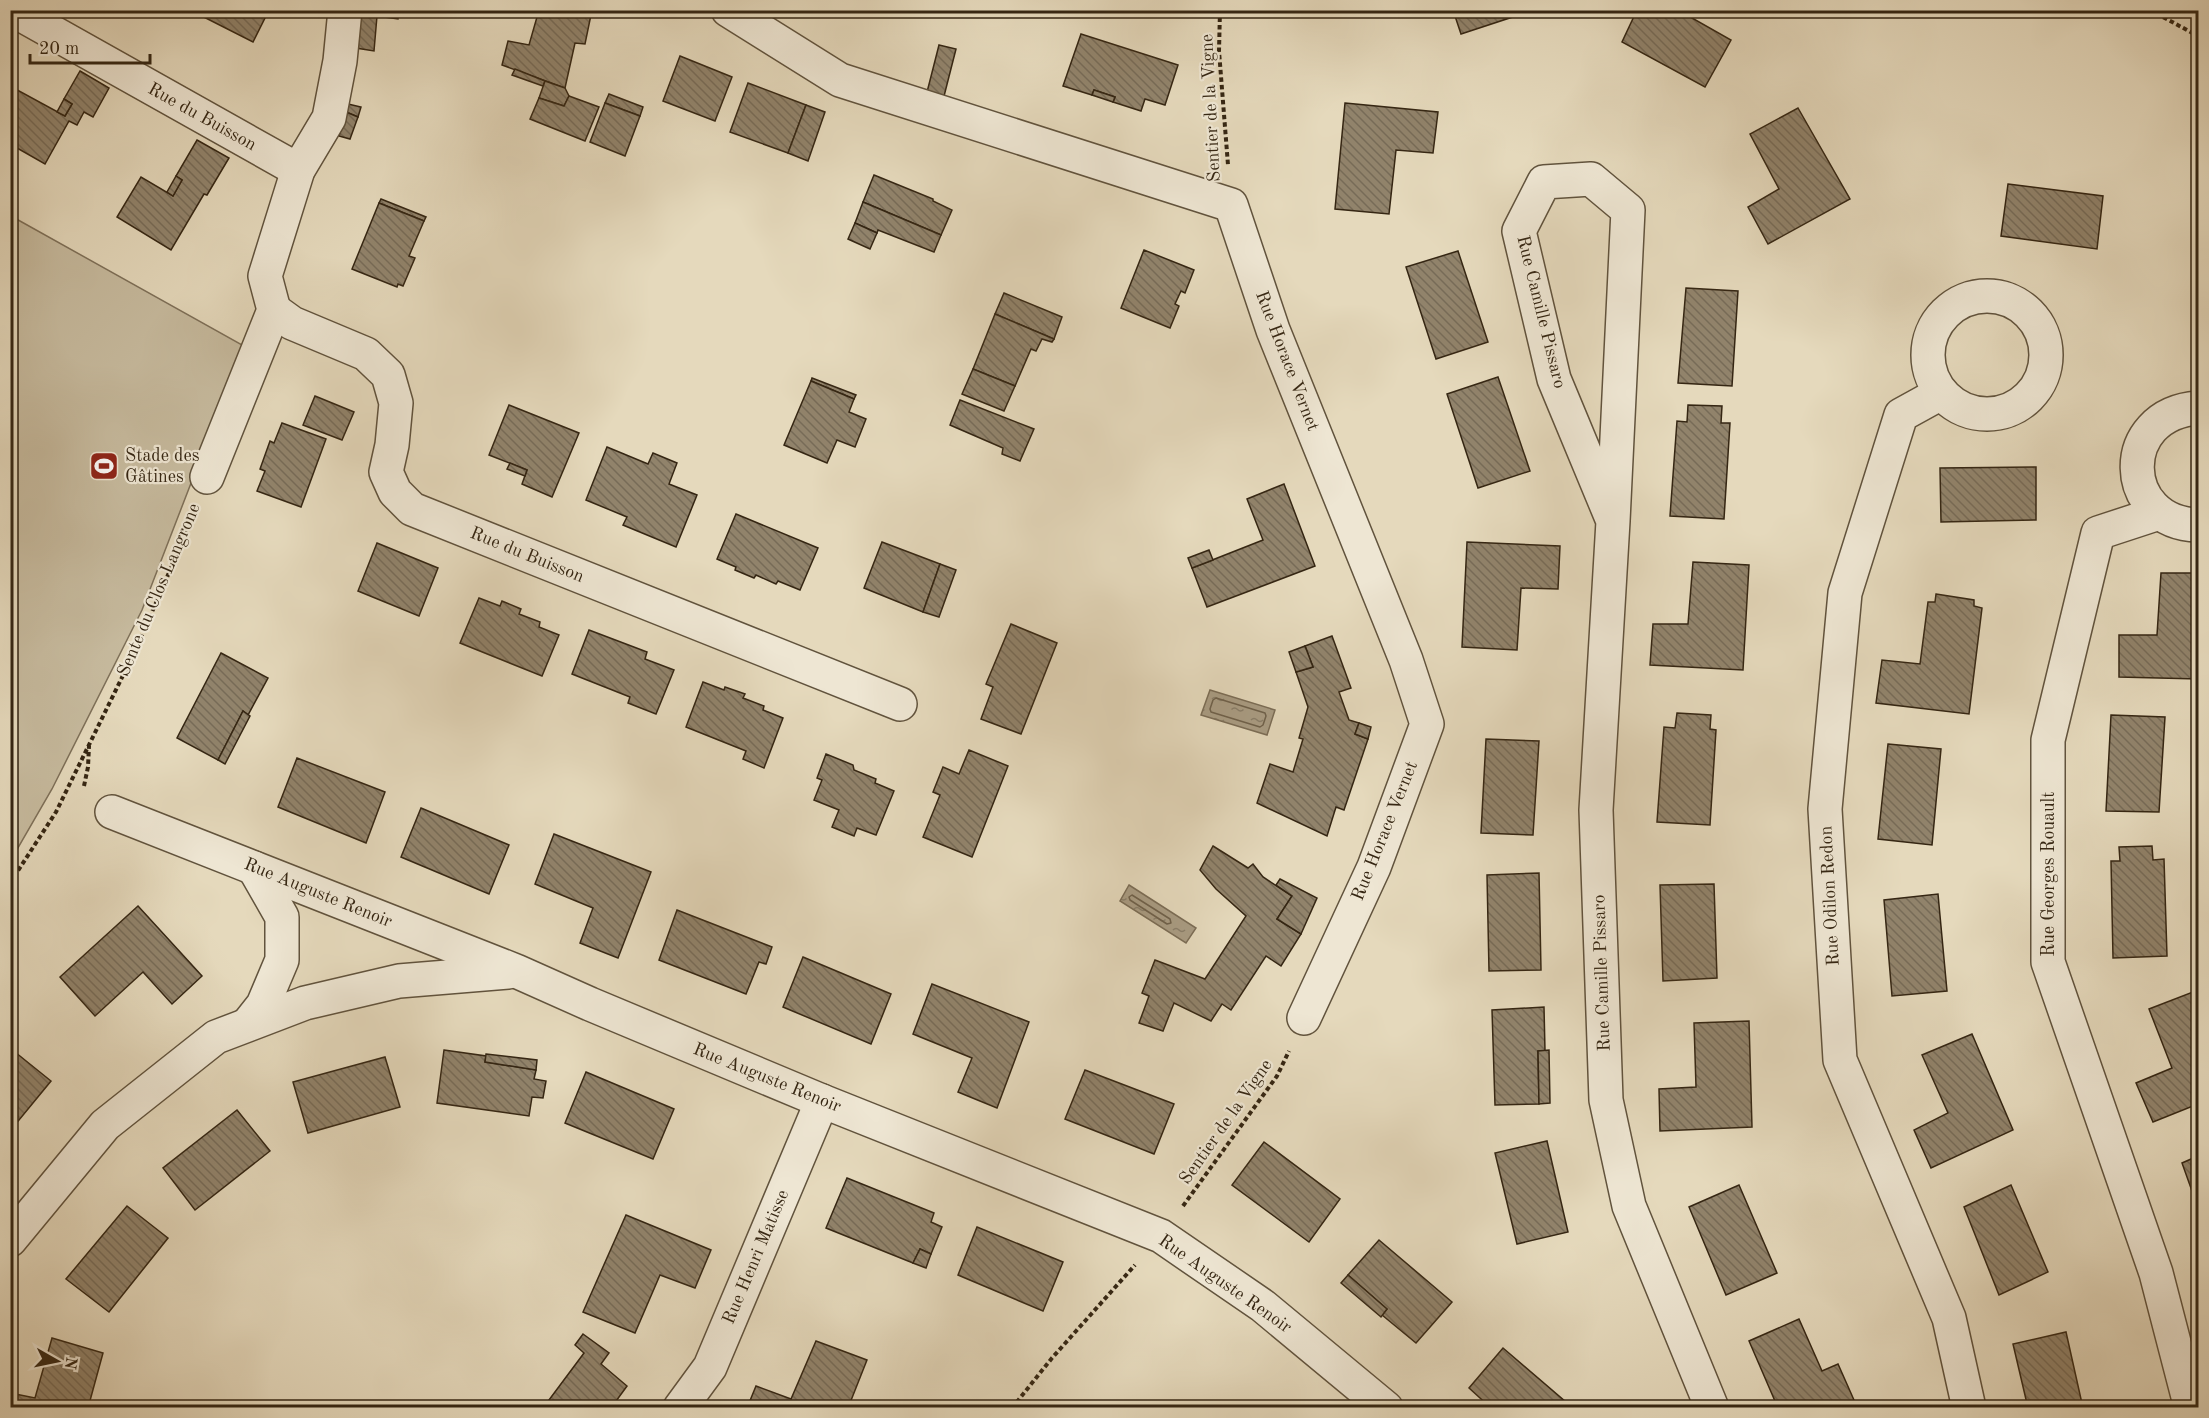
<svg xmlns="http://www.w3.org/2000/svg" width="2209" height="1418" viewBox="0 0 2209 1418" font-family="'Old Standard TT',serif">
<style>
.park{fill:#c7bb9f;stroke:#7e7059;stroke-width:1.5}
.water{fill:url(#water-ripples);stroke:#7b6d56;stroke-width:1.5}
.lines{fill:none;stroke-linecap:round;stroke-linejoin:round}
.shore{stroke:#6f614b;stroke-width:1.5}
.building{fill:url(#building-back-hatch);stroke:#352613;stroke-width:1.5}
.minor-casing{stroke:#61533d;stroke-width:36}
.path{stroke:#352613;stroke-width:4;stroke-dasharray:4.5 3;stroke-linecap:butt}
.minor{stroke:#eee6d3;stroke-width:33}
.labels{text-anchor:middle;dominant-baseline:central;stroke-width:4.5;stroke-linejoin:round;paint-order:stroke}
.street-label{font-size:18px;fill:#352613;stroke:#eee6d3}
.poi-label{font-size:18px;fill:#352613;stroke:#eee6d3;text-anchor:start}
</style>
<defs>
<pattern id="water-ripples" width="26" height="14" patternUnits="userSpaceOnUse" patternTransform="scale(1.5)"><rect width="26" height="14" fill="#a99c83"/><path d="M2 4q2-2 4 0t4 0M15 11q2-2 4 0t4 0" fill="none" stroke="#8a7f6a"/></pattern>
<pattern id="building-back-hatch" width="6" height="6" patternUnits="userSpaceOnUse" patternTransform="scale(1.5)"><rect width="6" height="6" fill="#91836b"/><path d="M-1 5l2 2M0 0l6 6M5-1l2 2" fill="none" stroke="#776b57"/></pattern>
</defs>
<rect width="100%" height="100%" fill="#e5d9bc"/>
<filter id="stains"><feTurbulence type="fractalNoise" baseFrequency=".00333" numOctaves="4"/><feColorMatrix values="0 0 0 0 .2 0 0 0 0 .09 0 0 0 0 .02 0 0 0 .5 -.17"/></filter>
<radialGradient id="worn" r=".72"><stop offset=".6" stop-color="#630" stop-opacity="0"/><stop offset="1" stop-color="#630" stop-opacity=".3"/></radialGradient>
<path class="park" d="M11,216L244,346L142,610L52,789L11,860Z"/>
<g class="water">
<path d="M1210,690L1275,710L1267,735L1201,715Z"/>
<path d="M1129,885L1196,928L1186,943L1120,901Z"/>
</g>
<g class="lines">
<g class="shore">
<path d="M1216,698L1265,713L1266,716L1263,725L1260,727L1211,712L1210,709L1213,700Z"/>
<path d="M1132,895L1170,919L1171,923L1167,924L1130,900L1129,897Z"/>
</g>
</g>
<g class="building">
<path d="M190,10H269L253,42Z"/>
<path d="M359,10H399L398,19L377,16L374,51L356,48Z"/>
<path d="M539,10H592L585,44L575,43L565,88L502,65L508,41L529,45Z"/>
<path d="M1453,10H1534L1461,34Z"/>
<path d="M1637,10H1678L1731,40L1705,87L1622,42Z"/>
<path d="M1081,34L1178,65L1165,105L1145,99L1141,111L1113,102L1115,97L1094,90L1092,95L1063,86Z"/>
<path d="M939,45L956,49L942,104L925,100Z"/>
<path d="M680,56L732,77L715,121L663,101Z"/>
<path d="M515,69L545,81L543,86L512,75Z"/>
<path d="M80,71L109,88L93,117L84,112L77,125L69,121L45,164L10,144V86L65,116L72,104L64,99Z"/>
<path d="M545,81L565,88L569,96L564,106L539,98Z"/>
<path d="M748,83L806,105L788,153L730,132Z"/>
<path d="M1094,90L1115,97L1113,102L1092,95Z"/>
<path d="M609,94L643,107L640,116L605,103Z"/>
<path d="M569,96L599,107L585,141L530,119L539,98L564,106Z"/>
<path d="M64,99L72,104L65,116L57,112Z"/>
<path d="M605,103L640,116L625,156L590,142Z"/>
<path d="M1345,103L1438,112L1433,153L1396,150L1389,214L1335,209Z"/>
<path d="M348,104L361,107L358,117L346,112Z"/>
<path d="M806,105L825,112L808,161L788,153Z"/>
<path d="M1798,108L1850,199L1768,244L1748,207L1779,189L1750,134Z"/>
<path d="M346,112L358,117L350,139L339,136Z"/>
<path d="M197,140L229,158L207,195L204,194L171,250L117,217L141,177L173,196L182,180L176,176Z"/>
<path d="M874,175L933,199V201L952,210L941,235L863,202Z"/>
<path d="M176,176L182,180L173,196L167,192Z"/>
<path d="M2008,184L2103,196L2097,249L2001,236Z"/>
<path d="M381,199L426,217L424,221L379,203Z"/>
<path d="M863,202L941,235L934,252L878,230L877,233L855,223Z"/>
<path d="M379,203L424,221L409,256L415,258L403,286L398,284L397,287L352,269Z"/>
<path d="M855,223L877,233L870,249L848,239Z"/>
<path d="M1144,250L1194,270L1185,293L1181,291L1175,304L1179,306L1170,328L1121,308Z"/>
<path d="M1458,251L1488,342L1436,359L1406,267Z"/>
<path d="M1686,288L1738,291L1732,386L1678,383Z"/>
<path d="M1004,293L1062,317L1054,339L995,314Z"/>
<path d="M995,314L1054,339L1052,342L1042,339L1036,351L1031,349L1015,386L973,369Z"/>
<path d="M973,369L1015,386L1004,411L962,394Z"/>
<path d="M1498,377L1530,471L1478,488L1447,394Z"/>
<path d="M812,378L856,395L854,399L811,381Z"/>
<path d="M811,381L854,399L849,412L866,419L855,447L837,440L827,463L784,445Z"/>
<path d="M315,396L354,412L342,440L303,425Z"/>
<path d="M960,400L1034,429L1020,461L1002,454L1003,448L950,425Z"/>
<path d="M509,405L579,433L552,497L522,484L527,470L489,455Z"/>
<path d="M1688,405L1722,406L1721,423H1730L1724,519L1670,516L1677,421L1687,422Z"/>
<path d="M282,423L326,439L301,507L257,491L265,471L260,469L270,441L274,443Z"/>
<path d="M607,447L648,464L653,453L677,463L669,484L697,495L676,547L623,525L627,517L586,500Z"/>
<path d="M510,463L527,470L525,476L507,469Z"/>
<path d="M2036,467V520L1941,522L1940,468Z"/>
<path d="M1284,484L1315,566L1207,607L1192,568L1263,540L1247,499Z"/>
<path d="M736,514L818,548L800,590L778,581L776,584L756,575L754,578L735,570L736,567L717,559Z"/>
<path d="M882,542L940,564L923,612L864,588Z"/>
<path d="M1467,542L1560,546L1558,589L1521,588L1517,650L1462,647Z"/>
<path d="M377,543L438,568L419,616L358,591Z"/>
<path d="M1209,550L1213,560L1192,568L1188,558Z"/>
<path d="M1693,562L1749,565L1743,670L1650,665L1653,624H1688Z"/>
<path d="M940,564L956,570L939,617L923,612Z"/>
<path d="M2161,573H2198V679L2119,677V635H2157Z"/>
<path d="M1936,594L1974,600V606L1982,608L1969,714L1876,703L1882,660L1920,664L1928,602H1935Z"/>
<path d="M479,598L500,606L502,601L521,609L519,614L540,622L539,627L559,635L542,676L460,643Z"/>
<path d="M1011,624L1057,643L1021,734L981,719L993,687L986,684Z"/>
<path d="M589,630L647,652L645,659L674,670L656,714L628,703L630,697L572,674Z"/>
<path d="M1332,636L1351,688L1339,692L1349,720L1359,723L1355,734L1368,739L1344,810L1336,807L1327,836L1257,803L1270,764L1293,772L1303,739L1299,738L1308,707L1296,672L1313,667L1305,646Z"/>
<path d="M1305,646L1313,667L1296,672L1289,652Z"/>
<path d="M221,653L268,678L248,715L243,711L218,760L177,738Z"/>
<path d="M703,682L724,690L725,687L745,694L743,698L764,706L763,710L783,718L764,768L743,759L746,751L686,727Z"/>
<path d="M243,711L250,716L225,764L218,760Z"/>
<path d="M1677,713L1711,715L1710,729L1716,730L1710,825L1657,822L1664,727L1675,728Z"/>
<path d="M2111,715L2165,717L2159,812L2106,811Z"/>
<path d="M1359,723L1371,727L1368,739L1355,734Z"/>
<path d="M1486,739L1539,741L1533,835L1481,833Z"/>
<path d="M1888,744L1941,749L1932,845L1878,839Z"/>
<path d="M969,750L1008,766L972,857L923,837L940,795L933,792L943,767L959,774Z"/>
<path d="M826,754L853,765L854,770L876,779L875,783L894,791L876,835L857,828L854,836L832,827L839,810L814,800L822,780L817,778Z"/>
<path d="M297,758L385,792L366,843L278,807Z"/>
<path d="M421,808L509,845L489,894L401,857Z"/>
<path d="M554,834L651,872L618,958L580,943L593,908L535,884Z"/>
<path d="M1213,846L1248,868L1253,864L1263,877L1292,896L1277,919L1301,934L1281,966L1266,956L1231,1010L1222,1004L1211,1021L1174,1003L1163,1031L1139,1023L1149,996L1142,993L1155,960L1205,979L1246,916L1216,889L1200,870Z"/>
<path d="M2152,846L2153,860L2164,859L2167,956L2113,958L2111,861H2120L2119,847Z"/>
<path d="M1539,873L1541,970L1489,971L1487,875Z"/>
<path d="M1280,879L1317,898L1301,934L1277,919L1292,896L1276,885Z"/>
<path d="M1714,884L1717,978L1663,981L1660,885Z"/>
<path d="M1938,894L1947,991L1892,996L1884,900Z"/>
<path d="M138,906L202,976L172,1004L143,972L95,1016L60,977Z"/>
<path d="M677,910L772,947L766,964L759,962L746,994L659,960Z"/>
<path d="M803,957L891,994L871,1044L783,1007Z"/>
<path d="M932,984L1029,1022L997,1108L958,1092L972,1058L913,1034Z"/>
<path d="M2198,990V1104L2153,1122L2136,1083L2172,1068L2149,1009Z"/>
<path d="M1544,1007L1545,1051H1538L1539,1104L1495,1105L1492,1010Z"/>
<path d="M1749,1021L1752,1127L1660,1131L1659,1089L1696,1087L1694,1023Z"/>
<path d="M1972,1034L2013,1130L1931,1168L1914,1130L1948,1113L1922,1055Z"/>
<path d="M10,1048L51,1081L10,1131Z"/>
<path d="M444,1050L486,1056L485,1062L536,1070L534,1079L546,1081L543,1098L532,1097L529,1116L437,1103Z"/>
<path d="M1549,1050L1550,1103L1539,1104L1538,1051Z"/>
<path d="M486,1054L537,1060L536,1070L485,1062Z"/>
<path d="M385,1057L400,1107L308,1133L293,1082Z"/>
<path d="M1085,1070L1174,1104L1154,1154L1065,1119Z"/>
<path d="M586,1072L674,1109L653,1159L565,1123Z"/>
<path d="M237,1110L270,1151L195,1210L163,1168Z"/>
<path d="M1547,1141L1568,1232L1517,1244L1495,1153Z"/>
<path d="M1264,1142L1340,1199L1309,1242L1232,1185Z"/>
<path d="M2198,1156V1208L2182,1163Z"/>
<path d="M847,1178L934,1213L931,1222L942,1227L931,1254L920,1249L913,1263L826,1228Z"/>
<path d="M1739,1185L1777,1273L1726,1295L1689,1207Z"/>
<path d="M2011,1185L2048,1272L1999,1295L1964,1207Z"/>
<path d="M127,1206L168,1238L109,1312L66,1279Z"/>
<path d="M626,1215L711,1250L695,1288L660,1275L635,1333L583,1312Z"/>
<path d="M977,1227L1063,1262L1043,1311L958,1275Z"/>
<path d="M1379,1240L1452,1302L1416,1343L1382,1315L1387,1309L1348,1275Z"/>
<path d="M920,1249L931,1254L926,1268L913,1263Z"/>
<path d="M1348,1275L1387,1309L1381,1317L1341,1283Z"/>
<path d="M1799,1319L1822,1371L1838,1364L1854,1400L1836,1408H1778L1749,1341Z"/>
<path d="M2066,1332L2083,1408H2028L2013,1344Z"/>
<path d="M583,1334L609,1353L601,1364L627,1386L611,1408H543L584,1353L575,1345Z"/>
<path d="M52,1338L103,1353L88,1408H10V1393L35,1398Z"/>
<path d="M816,1341L867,1360L848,1408H747L756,1386L791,1399Z"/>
<path d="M1503,1348L1573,1408H1491L1469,1388Z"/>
</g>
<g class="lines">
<g class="minor-casing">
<g id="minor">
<path d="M13,10L298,170"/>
<path d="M728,10L840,80L1231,205L1273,330L1406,660L1427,724L1374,867L1304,1018"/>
<circle cx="1987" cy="355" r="59"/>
<path d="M274,310L292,323L366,354L388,375L396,403L392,445L386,472L395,492L412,509L900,704"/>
<path d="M1941,393L1901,415L1845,593L1825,809L1840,1060L1949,1318L1969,1408"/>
<path d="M2198,408C2115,414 2119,523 2198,525"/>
<path d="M207,477L274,310L265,276L298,170L329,118L340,61L345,10"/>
<path d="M2159,513L2098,533L2048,740V962L2156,1273L2191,1408"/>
<path d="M1613,521L1554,379L1519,231L1544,182L1591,179L1628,210L1613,521L1596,810L1606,1100L1629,1206L1712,1408"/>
<path d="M112,812L516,971L590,1004L822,1101L1161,1236L1263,1306L1386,1408"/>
<path d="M248,1024L263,1005L282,960V917L254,868"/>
<path d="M10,1240L105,1125L216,1037L305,1003L399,981L508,972"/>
<path d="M680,1408L710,1367L822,1101"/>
</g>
</g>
<g class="path">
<path d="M1220,10L1219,51L1228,165"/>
<path d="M2150,10L2198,36"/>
<path d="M84,786L88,767L89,746"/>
<path d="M10,883L56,812L136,649L174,561L194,511"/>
<path d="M1183,1206L1277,1076L1289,1051"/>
<path d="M1012,1408L1052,1358L1135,1265"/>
</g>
<use href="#minor" class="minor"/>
</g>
<defs>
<g id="stadium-square" transform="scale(1.5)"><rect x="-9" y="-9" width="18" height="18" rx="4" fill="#8f2418" stroke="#eee6d3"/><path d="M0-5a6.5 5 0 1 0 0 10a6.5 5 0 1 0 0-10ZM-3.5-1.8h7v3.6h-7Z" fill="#fff"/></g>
</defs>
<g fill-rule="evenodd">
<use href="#stadium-square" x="104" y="466"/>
</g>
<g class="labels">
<g class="street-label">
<text transform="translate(1211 108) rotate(-93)">Sentier de la Vigne</text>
<text transform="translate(202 117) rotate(29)">Rue du Buisson</text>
<text transform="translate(1541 312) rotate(76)">Rue Camille Pissaro</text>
<text transform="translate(1287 361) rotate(69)">Rue Horace Vernet</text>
<text transform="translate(527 555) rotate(22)">Rue du Buisson</text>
<text transform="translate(159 590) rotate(-67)">Sente du Clos Langrone</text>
<text transform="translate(1385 831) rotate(-68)">Rue Horace Vernet</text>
<text transform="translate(2049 874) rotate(-90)">Rue Georges Rouault</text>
<text transform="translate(318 893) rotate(22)">Rue Auguste Renoir</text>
<text transform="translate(1830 896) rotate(-93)">Rue Odilon Redon</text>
<text transform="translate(1602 973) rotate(-92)">Rue Camille Pissaro</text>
<text transform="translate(767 1078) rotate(22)">Rue Auguste Renoir</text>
<text transform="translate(1226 1122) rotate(-55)">Sentier de la Vigne</text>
<text transform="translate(756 1257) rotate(-67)">Rue Henri Matisse</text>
<text transform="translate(1225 1284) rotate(35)">Rue Auguste Renoir</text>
</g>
<g class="poi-label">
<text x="125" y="456">Stade des<tspan x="125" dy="21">Gâtines</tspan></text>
</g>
</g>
<rect width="2209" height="1418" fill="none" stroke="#e5d9bc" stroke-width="36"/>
<rect x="12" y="12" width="2185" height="1394" fill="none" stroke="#352613" stroke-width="3"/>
<rect x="18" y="18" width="2173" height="1382" fill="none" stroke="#352613" stroke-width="1.5"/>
<g transform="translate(57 1361) rotate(99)" stroke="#eee6d3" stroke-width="4.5" paint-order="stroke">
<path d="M0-4.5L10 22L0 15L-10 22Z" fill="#352613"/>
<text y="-9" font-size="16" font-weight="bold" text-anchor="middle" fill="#352613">N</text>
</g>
<path d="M30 54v9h120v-9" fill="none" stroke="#352613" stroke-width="3"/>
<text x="39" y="54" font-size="18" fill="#352613" stroke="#eee6d3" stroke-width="4.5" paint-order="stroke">20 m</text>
<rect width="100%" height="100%" filter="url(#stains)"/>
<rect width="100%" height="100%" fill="url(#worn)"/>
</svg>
